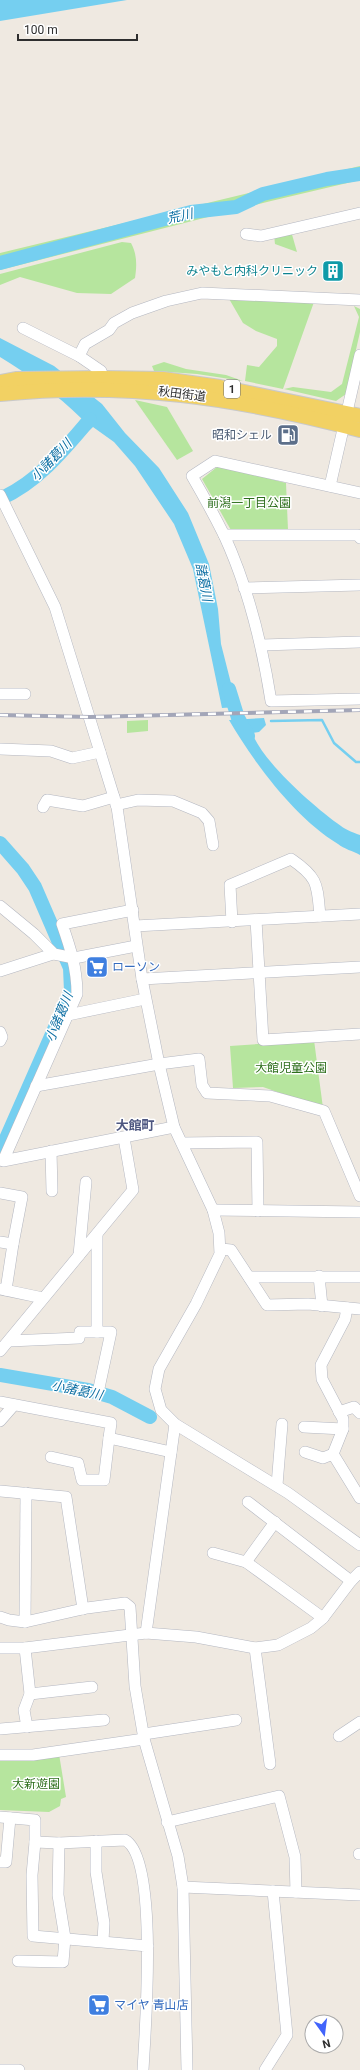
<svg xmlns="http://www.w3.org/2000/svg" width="360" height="2070" viewBox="0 0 360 2070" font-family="Roboto,'Noto Sans JP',sans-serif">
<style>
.green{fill:#b6e59e}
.water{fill:#75cff0}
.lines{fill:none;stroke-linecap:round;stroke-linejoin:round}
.stream{stroke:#75cff0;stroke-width:2.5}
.river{stroke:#75cff0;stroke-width:14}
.minor-casing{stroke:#b4b7c1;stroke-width:12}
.major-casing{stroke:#c9c9c9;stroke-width:16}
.minor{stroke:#fff;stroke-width:11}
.major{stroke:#f2d163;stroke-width:14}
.rail-casing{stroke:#a3a6b8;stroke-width:4}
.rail{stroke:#fff;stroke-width:2.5;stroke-dasharray:8;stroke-linecap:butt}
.labels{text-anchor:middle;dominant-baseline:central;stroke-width:3;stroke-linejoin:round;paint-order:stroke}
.shield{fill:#fff;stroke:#6d6d6d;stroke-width:1}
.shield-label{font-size:11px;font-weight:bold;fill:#2e2e2e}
.culture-label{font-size:12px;fill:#0d838f;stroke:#fff;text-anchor:end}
.street-label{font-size:12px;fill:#2e2e2e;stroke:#fff}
.service-label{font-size:12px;fill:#4e5e75;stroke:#fff;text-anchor:end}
.park-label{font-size:12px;fill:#2c6e1b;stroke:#fff}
.shop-label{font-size:12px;fill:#366cbe;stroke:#fff;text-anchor:start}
.water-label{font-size:13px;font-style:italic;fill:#0d6fa3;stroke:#fff}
.neighbourhood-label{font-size:13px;font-weight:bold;fill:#4d5680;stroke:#fff}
</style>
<rect width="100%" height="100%" fill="#efe9e1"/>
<g class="green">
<path d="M360,166V180L271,201L0,270V253Z"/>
<path d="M291,231L297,252L275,244L274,235Z"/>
<path d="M122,242L131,243C137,254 137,265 135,278L111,294L77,293L20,277L0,285V274Z"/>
<path d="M228,297L314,302L283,389L245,381L247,365L259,367L277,346V339L256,331L243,323Z"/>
<path d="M354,306L360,309V332L346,394L336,401L284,389L293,387L331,392L342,384L359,317Z"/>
<path d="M164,362L186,369L226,375L243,381L197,374L154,371L152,366Z"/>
<path d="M135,400L167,407L193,451L177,460Z"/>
<path d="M220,466L286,483L288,530L232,532L202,479L217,467Z"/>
<path d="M148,720V731L127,733V721Z"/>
<path d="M314,1040L323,1108L263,1087L233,1088L230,1046Z"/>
<path d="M59,1754L66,1797L61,1799L60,1806L49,1812L0,1810V1757Z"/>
</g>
<g class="water">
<path d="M0,0H127L0,21Z"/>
<path d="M0,338L54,366L102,404L125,433L159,468L188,513L209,564L218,609L221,644L237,707L222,708L193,569L174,524L135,466L114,442L93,427L83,436L75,429L82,419C57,394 29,375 0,357Z"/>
<path d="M264,718L266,725L259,732L252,733C264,763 314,807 341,826C346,830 354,833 360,835V855C353,851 344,849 338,844C294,817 255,764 229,720Z"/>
</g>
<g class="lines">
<path class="stream" d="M271,721L322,720L334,743L356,762H360"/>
<g class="river">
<path d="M0,263L191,212L236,207L263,194L327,179L360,174"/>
<path d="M0,499C38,482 64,450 90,419"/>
<path d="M229,689L238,718L248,736"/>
<path d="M0,843L23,869L35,887L70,968L71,991L0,1152"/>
<path d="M0,1375L88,1390L112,1397L150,1417"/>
</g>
<g class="minor-casing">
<g id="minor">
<path d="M246,234L261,236L360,213"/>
<path d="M23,328L79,356"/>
<path d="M103,378L101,371L79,356L85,344L109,330L114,323L132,313L166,301L202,293L360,300"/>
<path d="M330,486L360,355"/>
<path d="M360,493L215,461L192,476C203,495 214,515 224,535C248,587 262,644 271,701L360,699"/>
<path d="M0,495L55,607L100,752L117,807L142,979L159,1064L174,1127L213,1210L219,1233L220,1254L196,1304L159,1369L155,1389L161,1410L175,1424L288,1493L360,1545"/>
<path d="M224,535H358L360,538"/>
<path d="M244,588L360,585"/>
<path d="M262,645L360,642"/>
<path d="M0,694H25"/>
<path d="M0,749L51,751L72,758L100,752"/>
<path d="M116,805L138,800L173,801L202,813L209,821L213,845"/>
<path d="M43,807L47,800L83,806L114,797"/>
<path d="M0,906L34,934L54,954L74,958L136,946"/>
<path d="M133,910L62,924C70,947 77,968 77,994L3,1161L174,1127"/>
<path d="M256,920L263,1040L360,1034"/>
<path d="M232,922L230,885L291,859C319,878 317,885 320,916"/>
<path d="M135,926L360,914"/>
<path d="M0,971L53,954"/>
<path d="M142,979L360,967"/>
<path d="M68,1015L145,999"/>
<path d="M0,1032L2,1037L0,1041"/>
<path d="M36,1086L159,1064L199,1059L202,1085L207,1093L270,1096L324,1111L360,1196"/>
<path d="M182,1143L257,1142L258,1211"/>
<path d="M51,1151L52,1191"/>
<path d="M0,1193L22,1197L13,1244L6,1290"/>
<path d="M213,1210L360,1212"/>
<path d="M0,1242L13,1244"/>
<path d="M221,1249L231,1250L267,1305L308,1304L360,1309"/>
<path d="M79,1255L86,1182"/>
<path d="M319,1276L322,1306"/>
<path d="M249,1277H360"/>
<path d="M0,1289L43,1298"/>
<path d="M97,1332V1236"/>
<path d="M9,1341L79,1338L80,1332H111L99,1388"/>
<path d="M0,1351L133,1190L124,1138"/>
<path d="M0,1402L111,1423L109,1438"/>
<path d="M339,1412L354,1407L360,1413"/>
<path d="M0,1421L14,1405"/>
<path d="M304,1427L343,1429"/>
<path d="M305,1452L323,1458L333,1454L360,1498"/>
<path d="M333,1454L343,1429V1419L322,1379L321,1365L345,1319L347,1308"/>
<path d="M51,1457L78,1463L82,1480H104L109,1438L171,1452"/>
<path d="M277,1485L282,1424"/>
<path d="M0,1491L66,1497L83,1609"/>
<path d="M248,1502L351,1581"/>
<path d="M213,1553L246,1562L323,1618"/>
<path d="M246,1562L275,1522"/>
<path d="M0,1617L9,1620L25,1622L87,1608L125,1603L130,1607L135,1686L144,1739L178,1856L183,1887L187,2070"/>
<path d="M25,1622L26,1493"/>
<path d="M146,1633L175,1424"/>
<path d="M0,1648H25L146,1633L196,1637L255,1648L278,1645L311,1628L323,1618L351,1581L360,1572"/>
<path d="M25,1648L30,1694L24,1710L27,1727"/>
<path d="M255,1648L270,1764"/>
<path d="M30,1694L92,1687"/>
<path d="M0,1729L104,1720"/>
<path d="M144,1734L236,1720"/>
<path d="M339,1736L360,1722"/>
<path d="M0,1755H33L144,1739"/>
<path d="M0,1817L35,1820V1842"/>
<path d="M167,1822L279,1796L295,1857L296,1892"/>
<path d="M96,1841V1872L104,1923L103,1941"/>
<path d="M359,1854H360"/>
<path d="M0,1862H6L10,1818"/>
<path d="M183,1887L360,1895"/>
<path d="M18,1961L63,1962L65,1938L58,1895L59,1843"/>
<path d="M0,2070H19"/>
<path d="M143,2070C145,2032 159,1858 125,1840L59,1843L35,1842L32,1875L33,1936L148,1946"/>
<path d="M265,2070L287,2035L273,1891"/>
</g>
</g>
<g class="major-casing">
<g id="major">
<path d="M0,382L17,379L103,378L163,379L220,387L360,416"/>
<path d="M0,394C127,381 237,398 360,430"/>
</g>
</g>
<use href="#minor" class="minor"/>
<use href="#major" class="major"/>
<g class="rail-casing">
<path id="rail" d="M0,715L90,717L360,710"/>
</g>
<use href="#rail" class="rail"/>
</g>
<defs>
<g id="building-square" transform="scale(1.15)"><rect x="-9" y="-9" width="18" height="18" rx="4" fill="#0f9aa8" stroke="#fff"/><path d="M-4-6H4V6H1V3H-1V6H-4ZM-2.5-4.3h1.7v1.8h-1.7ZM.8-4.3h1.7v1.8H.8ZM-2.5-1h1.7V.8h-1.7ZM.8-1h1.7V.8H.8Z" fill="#fff"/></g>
<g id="fuel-square" transform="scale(1.15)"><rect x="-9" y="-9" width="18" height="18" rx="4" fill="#5c6f8a" stroke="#fff"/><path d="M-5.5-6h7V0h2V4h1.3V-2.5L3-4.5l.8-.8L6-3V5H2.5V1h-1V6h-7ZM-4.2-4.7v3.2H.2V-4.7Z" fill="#fff"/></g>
<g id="supermarket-square" transform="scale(1.15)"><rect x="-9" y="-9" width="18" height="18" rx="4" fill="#3f7fe0" stroke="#fff"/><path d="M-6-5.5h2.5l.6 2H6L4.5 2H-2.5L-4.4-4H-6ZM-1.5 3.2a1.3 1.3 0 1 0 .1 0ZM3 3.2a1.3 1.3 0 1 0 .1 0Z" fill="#fff"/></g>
</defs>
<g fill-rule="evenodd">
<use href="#building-square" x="333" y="271"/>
<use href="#fuel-square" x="288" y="435"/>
<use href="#supermarket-square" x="97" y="967"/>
<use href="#supermarket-square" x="99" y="2005"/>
</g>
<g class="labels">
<rect class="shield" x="224" y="380" width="16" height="18" rx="3"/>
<g class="shield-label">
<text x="232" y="389">1</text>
</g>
<g class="culture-label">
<text x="318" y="271">みやもと内科クリニック</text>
</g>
<g class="street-label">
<text transform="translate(182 394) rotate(7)">秋田街道</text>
</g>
<g class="service-label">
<text x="272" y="435">昭和シェル</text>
</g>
<g class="park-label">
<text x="249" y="503">前潟一丁目公園</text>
<text x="291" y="1068">大館児童公園</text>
<text x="36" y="1784">大新遊園</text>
</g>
<g class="shop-label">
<text x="112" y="967">ローソン</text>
<text x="114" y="2005">マイヤ 青山店</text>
</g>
<g class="water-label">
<text transform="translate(180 216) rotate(-13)">荒川</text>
<text transform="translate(51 460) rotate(-46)">小諸葛川</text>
<text transform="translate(204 582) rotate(79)">諸葛川</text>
<text transform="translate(59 1017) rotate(-68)">小諸葛川</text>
<text transform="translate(77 1390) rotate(12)">小諸葛川</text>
</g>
<g class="neighbourhood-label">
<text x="135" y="1125">大館町</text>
</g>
</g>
<g transform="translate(324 2034) rotate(166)"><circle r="19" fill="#ffffff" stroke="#ababab"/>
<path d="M0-3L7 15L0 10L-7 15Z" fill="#4264fb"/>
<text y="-6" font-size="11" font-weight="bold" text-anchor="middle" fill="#2e2e2e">N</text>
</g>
<path d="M18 34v6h119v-6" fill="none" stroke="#2e2e2e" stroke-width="2"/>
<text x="24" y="34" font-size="12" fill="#2e2e2e" stroke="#ffffff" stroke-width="3" paint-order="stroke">100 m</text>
</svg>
